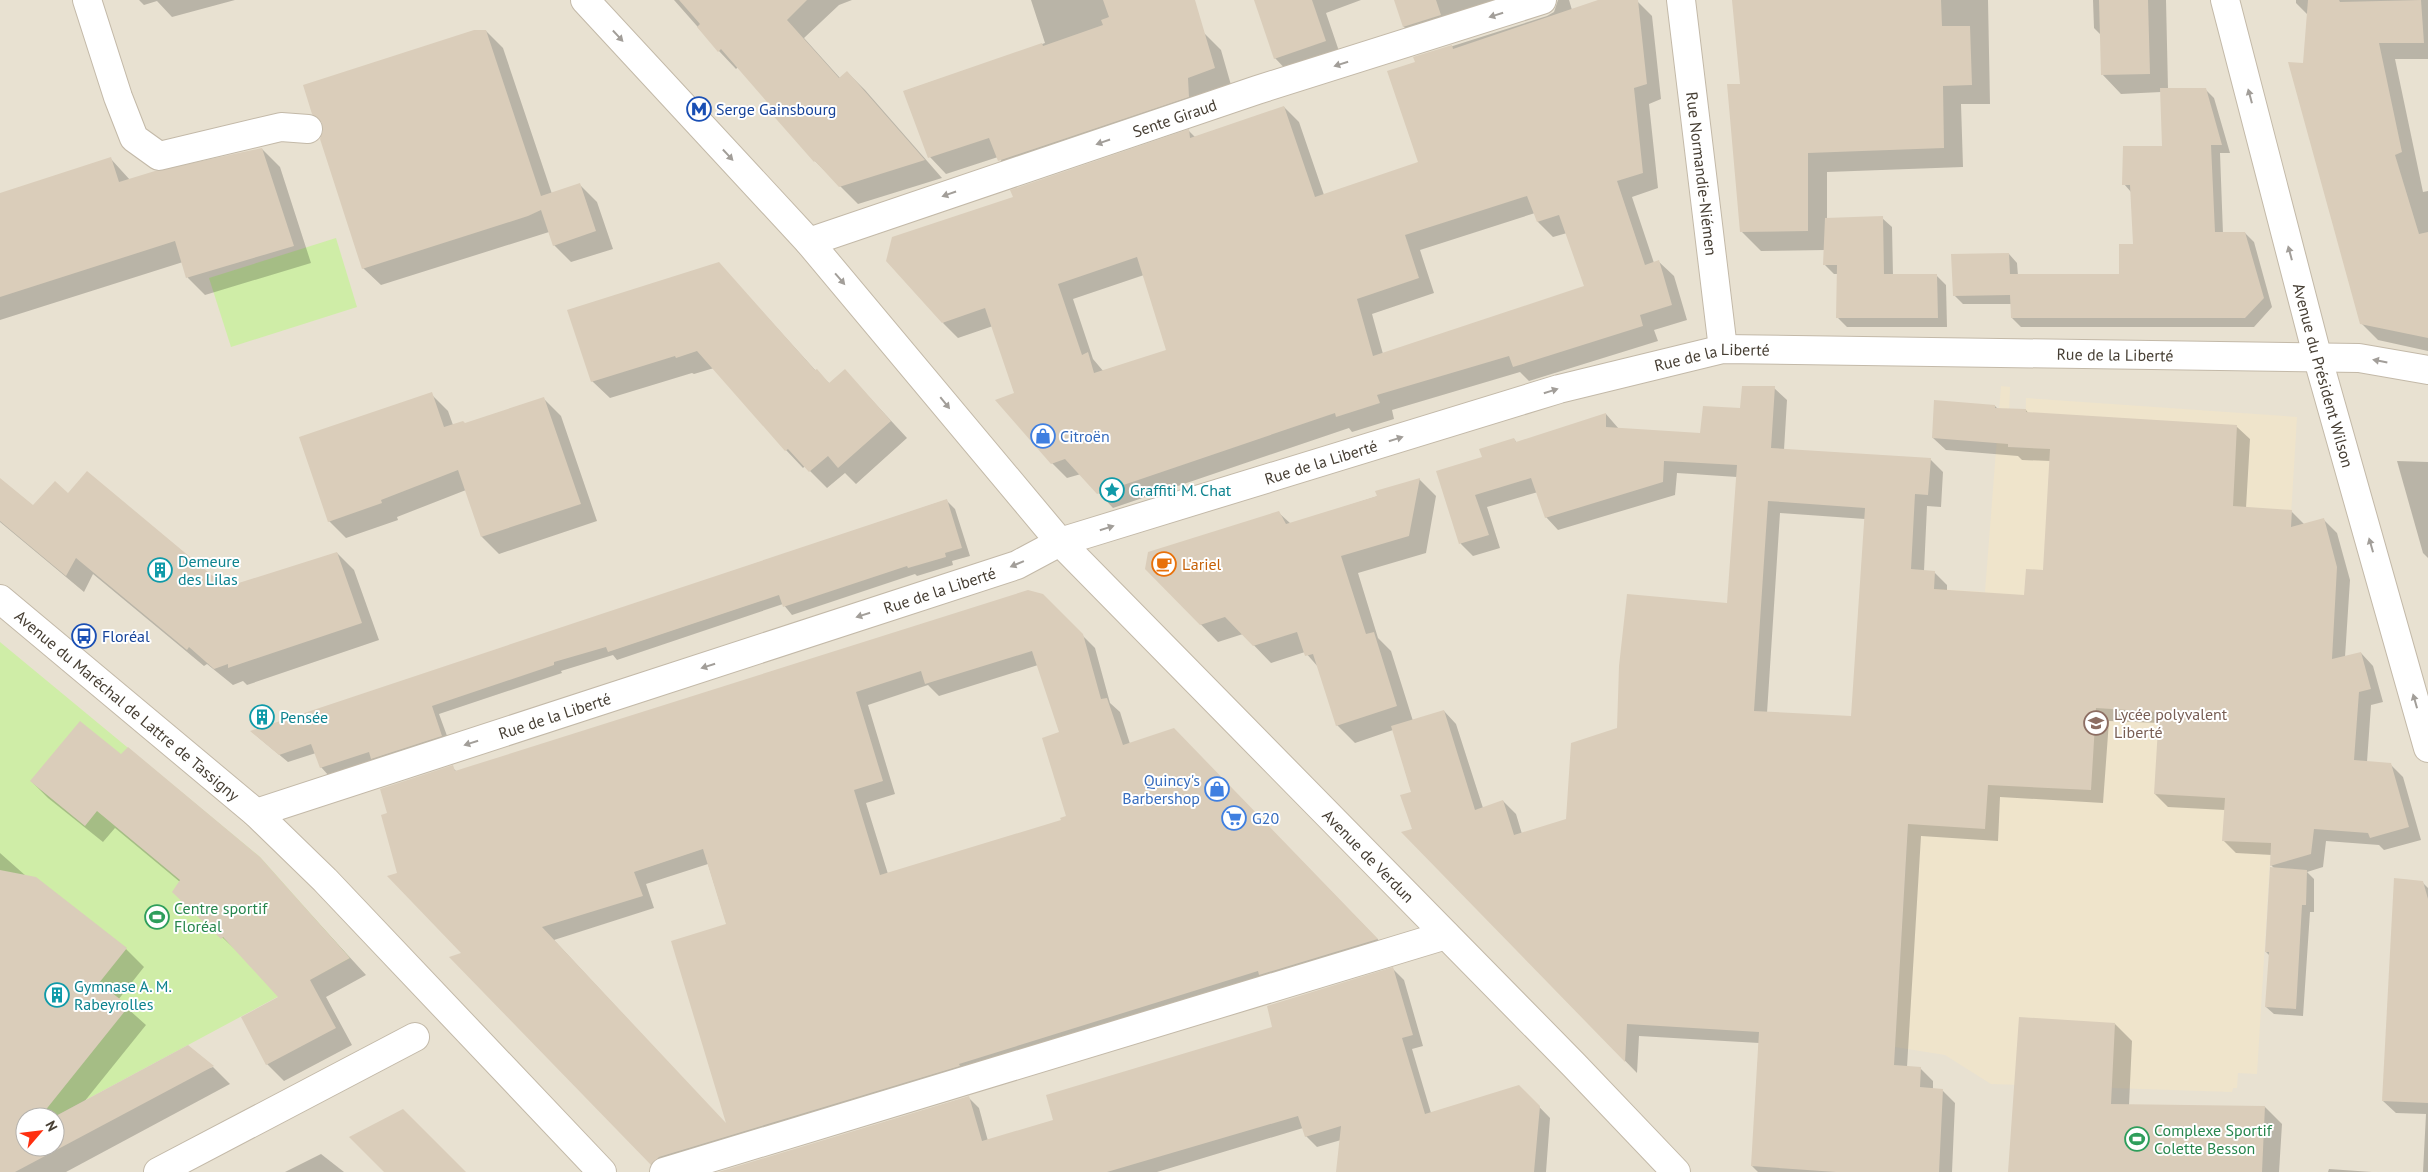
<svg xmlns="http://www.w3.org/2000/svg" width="2428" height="1172" viewBox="0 0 2428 1172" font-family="'PT Sans',sans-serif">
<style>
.residential{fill:#e8e1d1;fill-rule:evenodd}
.education{fill:#efe4cb}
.green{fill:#cfeda7}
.shadow{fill:#0003;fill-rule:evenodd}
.building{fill:#dacdba;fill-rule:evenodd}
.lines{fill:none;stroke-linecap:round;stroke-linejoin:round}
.minor-casing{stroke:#c3b9a8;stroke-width:30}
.minor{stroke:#fff;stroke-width:28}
.oneway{fill:#a29e99}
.labels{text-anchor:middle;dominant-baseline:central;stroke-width:4;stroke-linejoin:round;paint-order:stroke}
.transit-label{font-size:16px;fill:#164399;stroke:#fff;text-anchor:start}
.street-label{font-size:16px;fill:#463e33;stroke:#fff}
.shop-label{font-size:16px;fill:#366cbe;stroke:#fff;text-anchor:start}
.culture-label{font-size:16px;fill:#0d838f;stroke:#fff;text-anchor:start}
.food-label{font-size:16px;fill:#c56008;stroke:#fff;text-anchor:start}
.education-label{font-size:16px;fill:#785e54;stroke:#fff;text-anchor:start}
.leisure-label{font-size:16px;fill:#27864d;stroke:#fff;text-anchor:start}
</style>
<rect width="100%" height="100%" fill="#f4efe3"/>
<path class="residential" d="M0,0H2428V1172H0ZM25,1117H55V1147H25Z"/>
<path class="education" d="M2001,386L2010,387L2008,447L2025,448L2026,398L2297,417L2257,1074L2238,1073L2237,1088H2233L2232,1092L1991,1084L1945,1055L1895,1047L1922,588L1985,592Z"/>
<g class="green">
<path d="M336,238L357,307L231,347L209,278Z"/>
<path d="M0,642L260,857L350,958L54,1117H25L0,1146Z"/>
</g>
<g class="shadow">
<path d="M139,0H235L172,17L157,1L144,5Z"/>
<path d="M674,0H852L839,5L804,38L840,78L847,72L865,90L942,178L858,204L815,161L775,109L738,67L736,69L719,51Z"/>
<path d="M1031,0H1179L1204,33L1221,50L1231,85L1016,177L998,157L946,174L930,157L905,91L1045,43Z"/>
<path d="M1255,0H1361L1326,13L1341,57L1290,74L1275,58Z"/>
<path d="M1395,0H1553L1420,42L1404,27Z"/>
<path d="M1558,0H1569L1572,10L1602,0H1636L1652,16L1661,99L1649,104L1658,188L1632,197L1654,263L1658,261L1674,276L1687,320L1654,330L1658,341L1529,381L1520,372L1392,410L1394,419L1352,432L1349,428L1113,508L1081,474L1067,478L1052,463L1015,394L993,326L958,338L943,323L1014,198L1189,131L1195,137L1284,107L1299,122L1324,195L1419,163L1415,58L1547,16L1554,12ZM1535,213L1538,222L1553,237L1567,233L1585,287L1383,354L1372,314L1434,293L1420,250ZM1144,275L1167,351L1104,372L1093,359L1073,299Z"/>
<path d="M1734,0H1988L1990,104H1961L1963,167L1827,172V220L1882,218L1892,227L1893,276L1936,275L1946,285L1947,327H1847L1838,318V274H1834L1825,265V250L1761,251L1742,232V85Z"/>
<path d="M2093,0H2166L2168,89H2205L2214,98L2230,153H2220L2223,234L2245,233L2254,242L2272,307L2254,327H2021L2012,318V304H1963L1954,295L2009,254L2017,263L2018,276L2120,275L2134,245L2131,192L2124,184L2163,147L2161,92L2121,94L2102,74L2101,35L2094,28Z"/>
<path d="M2296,0H2428V59H2395L2423,192L2428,191V351L2378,340L2361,323L2304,64L2308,15L2296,3Z"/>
<path d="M486,31L503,48L552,194L580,185L597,202L613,249L571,262L554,245L549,232L381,285L363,268Z"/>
<path d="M262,149L280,167L311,263L205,295L188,278L183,262L0,320V195L111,159L130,180Z"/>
<path d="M718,263L816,371L830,384L845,371L907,438L856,484L845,473L827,488L805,466L803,468L786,450L714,368L694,374L692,373L610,398L592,381Z"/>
<path d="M1774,388L1787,400L1784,450L1930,459L1943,472L1941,507L1927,506L1924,571L1934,572L1947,585V591L2025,596L2044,571L2051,461L2022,460L2018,456L1946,450L1933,438L1995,406L1998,409L2026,410L2029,414L2237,427L2250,439L2246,508L2291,511L2305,525L2324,520L2337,533L2350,580L2345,657L2361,653L2373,666L2383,702L2371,705L2367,762L2390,764L2403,777L2421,840L2384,850L2379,845L2326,841L2323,867L2307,872L2314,879V912H2310L2303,1016L2274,1014L2266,1007L2270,956L2266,952L2274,868L2271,865L2272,855L2236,853L2223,840L2225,810L2168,807L2155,794L2160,723L2109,721L2103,803L2000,797L1998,841L1921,836L1907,1067L1920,1068L1933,1081V1090L1943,1091L1955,1103L1952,1172H1758L1752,1166L1759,1043L1639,1036L1637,1073L1404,833L1413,829L1412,793L1393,730L1355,743L1337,725L1319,668L1305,652L1271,663L1243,634L1218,642L1146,568L1279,513L1291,524L1378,496L1419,479L1436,496L1426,553L1358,573L1378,638L1391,651L1413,721L1444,711L1456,724L1483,808L1503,801L1516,814L1522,834L1567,820L1618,729L1728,605L1737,477L1677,473L1675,495L1558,530L1546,517L1538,492L1487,507L1500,548L1473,556L1461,544L1438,472L1484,458L1514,439L1517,443L1606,414L1619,429L1702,435ZM1780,513L1865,519L1853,717L1767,713Z"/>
<path d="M431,394L448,411L453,425L465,424L544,399L561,416L597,521L499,554L482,537L466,490L397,517L398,520L346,538L329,521Z"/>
<path d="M2397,461L2428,462V558L2423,553Z"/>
<path d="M0,479L33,507L68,494L226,588L337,553L354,570L379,640L247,685L243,681L233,685L207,664L204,666L93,574L84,592L0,522Z"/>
<path d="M946,500L955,509L970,556L952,561L953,565L917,576L915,574L792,615L783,604L617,660L613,655L561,671L562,673L439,714L450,744L329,776L321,767L316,753L288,762L252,732Z"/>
<path d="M1042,595L1095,648L1110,703L1120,712L1130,744L1187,743L1390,952L659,1172L463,953L399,874L389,814L452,767L457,772ZM1038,665L1060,733L1068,817L1062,821L888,874L866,803L895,794L868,705L928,685L939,696ZM708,864L727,925L728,1127L554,940L654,908L646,884Z"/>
<path d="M121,756L259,858L366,975L326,997L352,1045L284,1081L267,1064L280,998L240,954L191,908L180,882L115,828L103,842L48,798L31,781Z"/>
<path d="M0,853L26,876L126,949L144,967L118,1000L146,1025L84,1102L213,1067L230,1084L66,1172H0ZM25,1117H55V1147H25Z"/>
<path d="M2422,882L2428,888V1172H2423L2426,1114L2396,1113L2383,1101Z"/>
<path d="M1393,969L1404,980L1423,1046L1412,1049L1431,1113L1519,1086L1550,1118L1546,1172H1337L1341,1140L1317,1147L1306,1136L1303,1128L1157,1172H722L968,1097L979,1108L988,1141L1055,1121L1274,1028Z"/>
<path d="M2115,1024L2132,1041L2129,1105L2265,1107L2282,1124L2279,1172H2010Z"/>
<path d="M321,1154L344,1172H285Z"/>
<path d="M2329,1169L2372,1172H2328Z"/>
</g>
<g class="building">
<path d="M679,0H807L787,20L839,78L847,71L925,160L839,187L815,161L814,162L770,112L773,109L721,49L718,52L697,27L700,24Z"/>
<path d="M1103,0H1195L1215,68L1188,78L1189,97L998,161L989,138L928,158L903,91L1042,43L1043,46L1103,25L1101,20L1109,17Z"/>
<path d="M1254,0H1312L1326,41L1274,59Z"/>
<path d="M1394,0H1436L1441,15L1403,27Z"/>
<path d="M1598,0H1638L1647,84L1634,88L1643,173L1617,181L1645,265L1659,260L1672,305L1640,315L1643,326L1513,367L1509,356L1377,395L1380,403L1336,417L1335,413L1097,494L1065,459L1051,464L995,400L1014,393L985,308L942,323L886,261L892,237L1013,197L1010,190L1189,129L1190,138L1284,106L1315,197L1418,162L1387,71L1415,62L1413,57L1452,45L1453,49ZM1527,196L1537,222L1559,215L1584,286L1373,356L1357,299L1419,278L1405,235ZM1137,257L1166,350L1094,373L1088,352L1082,355L1058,284Z"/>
<path d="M1732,0H1941L1942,26H1970L1972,85L1943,86L1944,148L1808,153V231L1740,232L1727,84H1740Z"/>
<path d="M2099,0H2148L2150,74L2101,75Z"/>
<path d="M2308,0H2339L2340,2L2421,0L2424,43H2379L2402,152L2395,155L2419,234L2428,232V338L2360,324L2288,62L2303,63Z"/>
<path d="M474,30H486L541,196L580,183L596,231L553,246L541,210L528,216L362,269L320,139L323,131L322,123L312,114L303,85Z"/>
<path d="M2160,88H2206L2222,145H2211L2215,232H2245L2264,298L2245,318H2011L2010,295L1953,296L1951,254L2009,253L2010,274H2119V244H2133L2130,185H2122L2123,146H2162Z"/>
<path d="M262,148L294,246L186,278L175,241L0,297V193L111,157L119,182L155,171Z"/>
<path d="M1883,216L1884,274H1937L1938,318H1836L1837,265H1823L1825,218Z"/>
<path d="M719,262L815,370L817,369L829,383L845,369L891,421L838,468L828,456L809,472L788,449L785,451L697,351L676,358L675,356L591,382L567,310Z"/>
<path d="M1742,386H1775L1771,448L1931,458L1928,495L1915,494L1911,569L1935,571L1934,589L2024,595L2026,569L2043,570L2050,449L2008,447V444L1932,438L1934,400L1995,405V408L2026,409V412L2237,425L2233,506L2292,510L2291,527L2324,518L2337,567L2332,659L2361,652L2371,689L2359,692L2354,760L2391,763L2409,827L2370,838L2368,833L2314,829L2311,854L2270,866L2271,843L2222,841L2225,798L2154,794L2159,712L2096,708L2091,790L1988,785L1985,829L1908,824L1894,1065L1921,1067L1920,1087L1943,1089L1939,1172H1836L1751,1166L1759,1032L1627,1024L1625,1062L1401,832L1412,829L1400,795L1411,792L1391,726L1444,710L1475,810L1503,800L1514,835L1566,819L1571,743L1617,728L1619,666L1627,594L1727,603L1737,465L1664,461L1663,482L1545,518L1531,478L1475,495L1489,535L1459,544L1436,471L1482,457L1479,449L1514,438L1516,442L1606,413V427L1700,433L1703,406L1740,408ZM1768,501L1865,508L1851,716L1754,711Z"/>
<path d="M432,392L444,427L463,421L465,423L544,397L581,504L481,537L458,470L381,500L382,503L328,522L299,437Z"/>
<path d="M87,471L226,587L337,552L362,623L228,668V664L214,669L189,647L187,650L76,558L66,576L0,521V478L33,505L55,481L68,493Z"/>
<path d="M1420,478L1409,536L1341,556L1366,634L1374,632L1397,706L1336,726L1313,654L1305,656L1297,632L1253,646L1225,617L1200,625L1145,569L1148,552L1279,511L1286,524L1377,496L1375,491Z"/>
<path d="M947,499L962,548L945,553L946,557L908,568L907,566L783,607L779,595L608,652L606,647L554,662V665L432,706L442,736L371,759L369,752L320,768L311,744L279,755L250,731Z"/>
<path d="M1028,590L1043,594L1083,634L1101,699L1107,698L1123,745L1174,728L1378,939L1259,975L1258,971L959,1064L960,1066L659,1157L651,1165L449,957L461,953L387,876L397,873L381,815L387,813L380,789L453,765L455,771ZM1032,651L1059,732L1042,738L1066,816L1060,818L1061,820L880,875L854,790L883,781L856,692L921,671L925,684ZM703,849L726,924L671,941L726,1123L542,927L643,896L634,872Z"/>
<path d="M80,721L121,754L128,747L260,857L350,958L310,980L336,1028L266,1065L241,1017L278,997L223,937L221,939L172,892L180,880L97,811L85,826L30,781Z"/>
<path d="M2270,867L2307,870L2306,905H2302L2296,1009L2265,1007L2269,952H2265Z"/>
<path d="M0,870L36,877L127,948L99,983L129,1006L40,1117H25V1147H55L54,1117L188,1045L214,1066L15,1172H0Z"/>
<path d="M2394,878L2423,881L2428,899V1103L2382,1101Z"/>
<path d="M1393,967L1413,1035L1402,1038L1425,1114L1519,1085L1540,1106L1534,1172H1336L1341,1126L1305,1137L1298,1116L1107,1172H718L969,1096L982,1141L1053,1120L1046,1095L1272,1027L1267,1006Z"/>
<path d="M2019,1017L2115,1023L2111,1104L2265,1106L2262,1172H2008Z"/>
<path d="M403,1109L466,1172H384L349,1137Z"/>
</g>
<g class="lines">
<g class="minor-casing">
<g id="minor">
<path d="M87,0L118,97L134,138L159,156L281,127L308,129"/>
<path id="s1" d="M585,0L809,242L1060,542L1574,1065L1676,1172"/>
<path id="s2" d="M1681,0L1723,349"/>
<path id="s3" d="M2225,0L2318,359L2428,748"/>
<path id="s4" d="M809,242L1257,90L1542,0"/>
<path id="s5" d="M0,599L256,813L325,880L602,1172"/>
<path id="s6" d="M256,813L1017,565L1060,542L1559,389L1723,349L2359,358L2428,370"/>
<path d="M158,1172L415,1037"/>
<path d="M664,1172L1446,935"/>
</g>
</g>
<use href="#minor" class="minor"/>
</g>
<defs><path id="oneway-solid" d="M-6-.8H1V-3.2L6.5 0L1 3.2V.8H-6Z" transform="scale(1.25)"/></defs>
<g class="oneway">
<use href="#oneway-solid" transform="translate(1496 15) rotate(162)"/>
<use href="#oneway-solid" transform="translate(618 36) rotate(47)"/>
<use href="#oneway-solid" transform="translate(1341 64) rotate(162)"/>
<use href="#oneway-solid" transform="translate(2250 96) rotate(-105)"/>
<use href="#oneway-solid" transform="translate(1103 142) rotate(161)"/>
<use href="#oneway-solid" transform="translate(728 155) rotate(47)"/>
<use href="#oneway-solid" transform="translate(949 194) rotate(161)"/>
<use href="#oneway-solid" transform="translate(2290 253) rotate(-105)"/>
<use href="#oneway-solid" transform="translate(840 279) rotate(49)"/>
<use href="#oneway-solid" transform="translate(2380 361) rotate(-169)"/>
<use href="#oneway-solid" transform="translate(1551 391) rotate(-17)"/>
<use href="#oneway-solid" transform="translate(945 403) rotate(51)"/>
<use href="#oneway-solid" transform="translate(1396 439) rotate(-17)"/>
<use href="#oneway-solid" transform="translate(1107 528) rotate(-17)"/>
<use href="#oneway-solid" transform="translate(2371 545) rotate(-106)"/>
<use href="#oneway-solid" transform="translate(1017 564) rotate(157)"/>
<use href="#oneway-solid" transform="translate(863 615) rotate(162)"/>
<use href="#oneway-solid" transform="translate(708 666) rotate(162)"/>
<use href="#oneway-solid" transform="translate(2415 701) rotate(-106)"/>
<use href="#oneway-solid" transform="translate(471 743) rotate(162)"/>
</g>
<defs>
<g id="metro-ring" transform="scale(1.25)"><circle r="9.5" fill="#fff" stroke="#1a4fb4" stroke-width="1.5"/><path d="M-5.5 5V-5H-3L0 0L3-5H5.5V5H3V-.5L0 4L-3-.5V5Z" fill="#1a4fb4"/></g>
<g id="shop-ring" transform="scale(1.25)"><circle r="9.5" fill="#fff" stroke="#3f7fe0" stroke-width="1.5"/><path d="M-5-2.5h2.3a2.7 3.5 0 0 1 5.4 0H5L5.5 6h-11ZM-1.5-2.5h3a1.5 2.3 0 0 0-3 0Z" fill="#3f7fe0"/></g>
<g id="sight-ring" transform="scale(1.25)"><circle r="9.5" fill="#fff" stroke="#0f9aa8" stroke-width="1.5"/><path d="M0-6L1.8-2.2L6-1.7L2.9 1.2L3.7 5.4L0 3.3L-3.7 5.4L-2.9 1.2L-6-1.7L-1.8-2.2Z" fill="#0f9aa8"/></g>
<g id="cafe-ring" transform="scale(1.25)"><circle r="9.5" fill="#fff" stroke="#e8710a" stroke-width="1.5"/><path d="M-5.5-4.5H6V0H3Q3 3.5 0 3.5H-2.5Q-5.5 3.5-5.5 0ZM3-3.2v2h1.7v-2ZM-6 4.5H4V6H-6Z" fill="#e8710a"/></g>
<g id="building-ring" transform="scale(1.25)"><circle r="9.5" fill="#fff" stroke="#0f9aa8" stroke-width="1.5"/><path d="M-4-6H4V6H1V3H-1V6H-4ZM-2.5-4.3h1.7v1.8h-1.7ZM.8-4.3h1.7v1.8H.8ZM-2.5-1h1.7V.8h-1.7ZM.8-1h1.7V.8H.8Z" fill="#0f9aa8"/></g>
<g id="bus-ring" transform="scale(1.25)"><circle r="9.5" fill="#fff" stroke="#1a4fb4" stroke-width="1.5"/><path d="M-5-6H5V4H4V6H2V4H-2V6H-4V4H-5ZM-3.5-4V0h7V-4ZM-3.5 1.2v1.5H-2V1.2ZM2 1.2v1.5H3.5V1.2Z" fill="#1a4fb4"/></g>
<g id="school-ring" transform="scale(1.25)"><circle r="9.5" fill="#fff" stroke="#8d6e63" stroke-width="1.5"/><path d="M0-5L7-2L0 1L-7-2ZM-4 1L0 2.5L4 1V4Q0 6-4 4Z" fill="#8d6e63"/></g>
<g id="supermarket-ring" transform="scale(1.25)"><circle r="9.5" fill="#fff" stroke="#3f7fe0" stroke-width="1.5"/><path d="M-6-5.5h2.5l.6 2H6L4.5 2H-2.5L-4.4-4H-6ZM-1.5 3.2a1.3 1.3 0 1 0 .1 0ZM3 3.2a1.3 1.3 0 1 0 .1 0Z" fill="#3f7fe0"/></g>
<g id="stadium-ring" transform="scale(1.25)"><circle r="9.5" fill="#fff" stroke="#2e9e5b" stroke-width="1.5"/><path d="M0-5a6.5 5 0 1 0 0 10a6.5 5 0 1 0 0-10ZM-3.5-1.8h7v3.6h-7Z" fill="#2e9e5b"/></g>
</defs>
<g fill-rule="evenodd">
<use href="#metro-ring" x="699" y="109"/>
<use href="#shop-ring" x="1043" y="436"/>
<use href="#sight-ring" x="1112" y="490"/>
<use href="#cafe-ring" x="1164" y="564"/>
<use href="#building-ring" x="160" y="570"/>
<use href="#bus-ring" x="84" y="636"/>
<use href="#building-ring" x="262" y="717"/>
<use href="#school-ring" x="2096" y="723"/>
<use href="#shop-ring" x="1217" y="789"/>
<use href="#supermarket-ring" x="1234" y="818"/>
<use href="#stadium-ring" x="157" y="917"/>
<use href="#building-ring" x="57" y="995"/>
<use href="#stadium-ring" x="2137" y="1139"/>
</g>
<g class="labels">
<g class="transit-label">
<text x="716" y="109">Serge Gainsbourg</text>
<text x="102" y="636">Floréal</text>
</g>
<g class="street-label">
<text stroke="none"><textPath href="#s4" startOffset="386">Sente Giraud</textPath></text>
<text stroke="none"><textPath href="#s2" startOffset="175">Rue Normandie-Niémen</textPath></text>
<text stroke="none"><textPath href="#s6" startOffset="1932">Rue de la Liberté</textPath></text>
<text stroke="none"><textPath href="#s6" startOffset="1528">Rue de la Liberté</textPath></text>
<text stroke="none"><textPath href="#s3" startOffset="388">Avenue du Président Wilson</textPath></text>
<text stroke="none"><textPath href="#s6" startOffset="1122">Rue de la Liberté</textPath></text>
<text stroke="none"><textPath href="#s6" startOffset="719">Rue de la Liberté</textPath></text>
<text stroke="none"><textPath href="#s5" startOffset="166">Avenue du Maréchal de Lattre de Tassigny</textPath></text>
<text stroke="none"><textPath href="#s6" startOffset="314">Rue de la Liberté</textPath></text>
<text stroke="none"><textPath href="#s1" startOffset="1161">Avenue de Verdun</textPath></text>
</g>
<g class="shop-label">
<text x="1060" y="436">Citroën</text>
<text x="1200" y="780" text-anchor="end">Quincy's<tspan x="1200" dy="18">Barbershop</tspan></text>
<text x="1252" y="818">G20</text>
</g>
<g class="culture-label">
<text x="1130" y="490">Graffiti M. Chat</text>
<text x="178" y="561">Demeure<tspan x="178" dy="18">des Lilas</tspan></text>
<text x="280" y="717">Pensée</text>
<text x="74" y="986">Gymnase A. M.<tspan x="74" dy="18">Rabeyrolles</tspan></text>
</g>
<g class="food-label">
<text x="1182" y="564">L'ariel</text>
</g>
<g class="education-label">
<text x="2114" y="714">Lycée polyvalent<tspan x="2114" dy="18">Liberté</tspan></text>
</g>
<g class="leisure-label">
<text x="174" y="908">Centre sportif<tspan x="174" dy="18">Floréal</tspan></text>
<text x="2154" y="1130">Complexe Sportif<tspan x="2154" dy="18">Colette Besson</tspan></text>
</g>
</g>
<g transform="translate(40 1132) rotate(62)"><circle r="24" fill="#ffffff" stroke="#b5b2ad"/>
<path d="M0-4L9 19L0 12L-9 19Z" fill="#ff2f0f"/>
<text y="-8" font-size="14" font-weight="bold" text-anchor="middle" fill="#463e33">N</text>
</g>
</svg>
